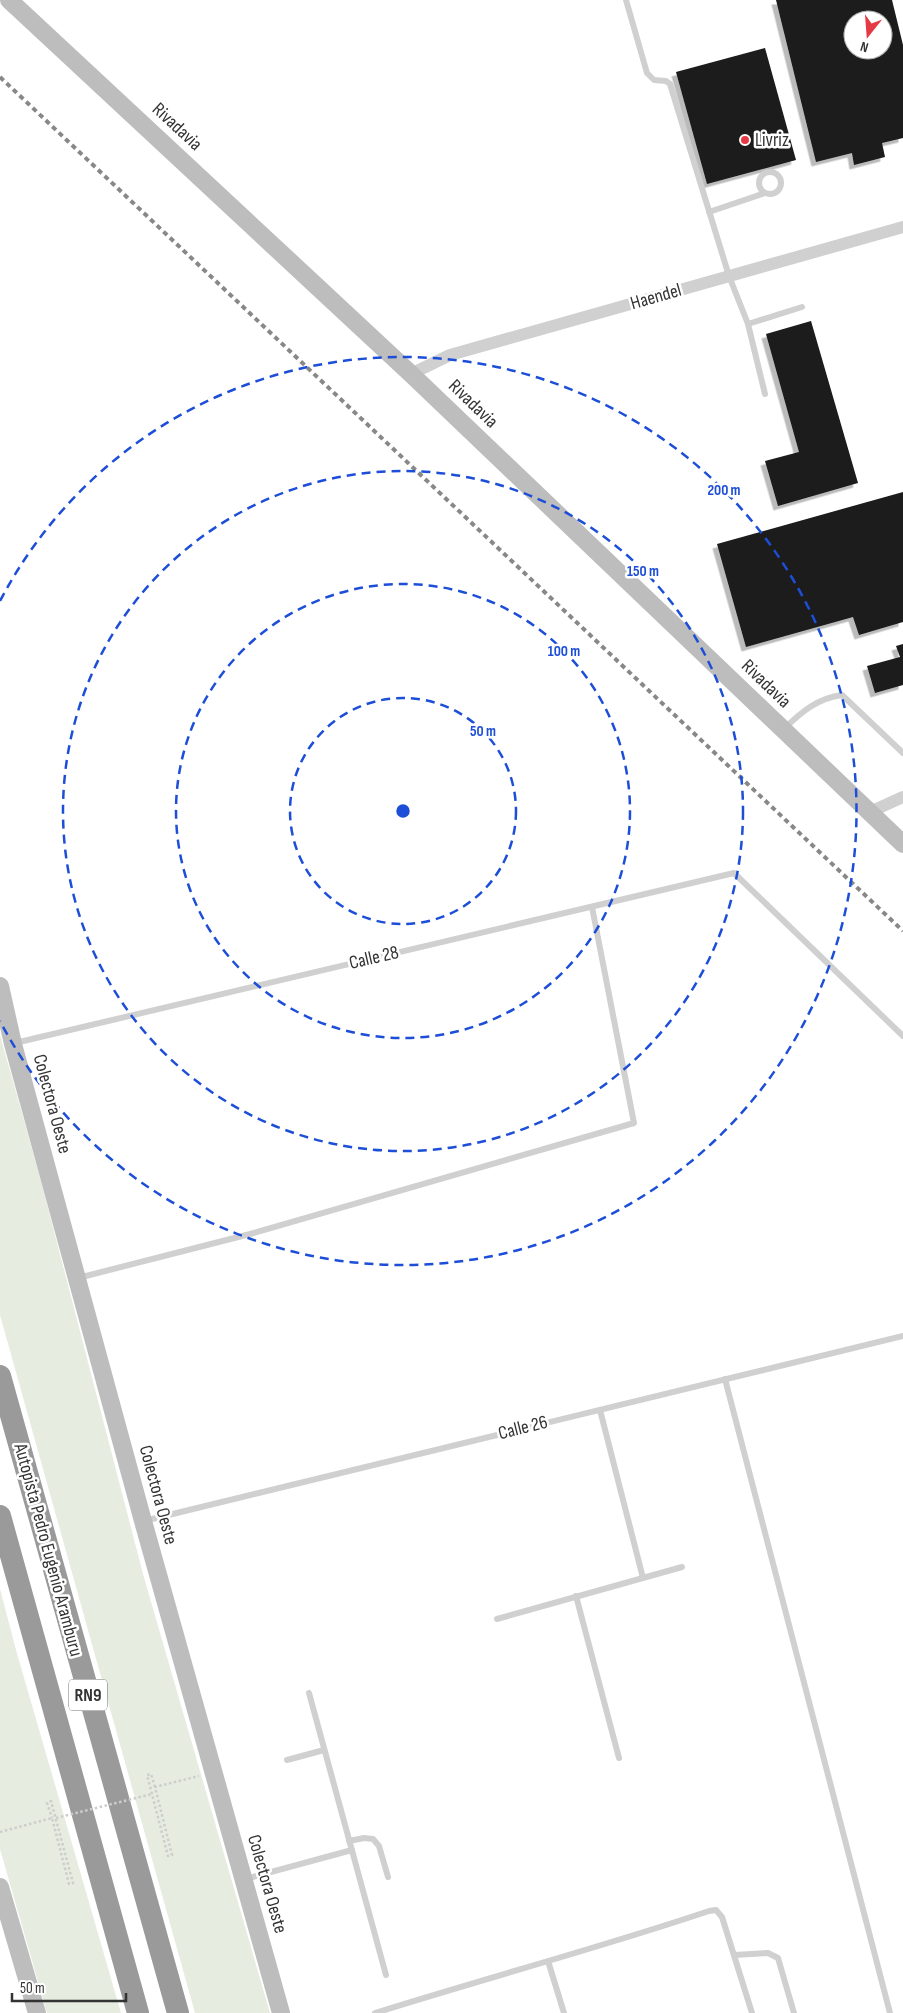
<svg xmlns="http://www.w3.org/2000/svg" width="903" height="2013" viewBox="0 0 903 2013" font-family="'Sofia Sans Condensed',sans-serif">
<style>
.green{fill:#e6ecdf}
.building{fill:#1a1a1a;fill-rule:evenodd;filter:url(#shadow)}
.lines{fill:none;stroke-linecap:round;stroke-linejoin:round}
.path{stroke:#cdcdcd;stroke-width:2.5;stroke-dasharray:2.5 2.5;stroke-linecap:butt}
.lane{stroke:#d0d0d0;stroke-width:6}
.street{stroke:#d0d0d0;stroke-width:12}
.secondary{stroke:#bdbdbd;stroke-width:18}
.highway{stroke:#9a9a9a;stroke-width:22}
.rail{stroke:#888;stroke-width:4;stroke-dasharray:5 4;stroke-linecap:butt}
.path-bridge{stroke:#cdcdcd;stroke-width:2.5;stroke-dasharray:2.5 2.5;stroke-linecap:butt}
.ring{fill:none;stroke:#1d4ed8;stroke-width:2.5;stroke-dasharray:9 6}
.poi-dot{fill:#e63946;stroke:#fff;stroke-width:2}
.labels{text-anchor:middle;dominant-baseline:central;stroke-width:5;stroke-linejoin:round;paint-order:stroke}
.shield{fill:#fff;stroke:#707070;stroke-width:1}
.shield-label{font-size:18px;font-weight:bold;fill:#333}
.street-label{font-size:19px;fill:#333;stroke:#fff}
.poi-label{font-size:19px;fill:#333;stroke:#fff;text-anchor:start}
.centre{fill:#1d4ed8;stroke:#fff;stroke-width:2.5}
.ring-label{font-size:15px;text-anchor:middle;font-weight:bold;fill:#1d4ed8;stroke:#fff;stroke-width:5;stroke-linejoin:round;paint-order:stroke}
</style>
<defs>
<filter id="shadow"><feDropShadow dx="-4.5" dy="4.5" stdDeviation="0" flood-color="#0004"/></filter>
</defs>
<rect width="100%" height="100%" fill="#fff"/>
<g class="green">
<path d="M0,1035L41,1181L143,1574L270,2013H195L0,1315Z"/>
<path d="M0,1589L16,1650L121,2013H47L0,1849Z"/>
</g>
<g class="building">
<path d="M776,0H892L903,45V138L882,143L885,157L854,165L852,153L816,162ZM853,20H883V50H853Z"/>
<path d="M765,48L796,160L707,184L676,72Z"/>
<path d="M811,321L858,483L778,506L765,461L799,452L766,334Z"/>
<path d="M903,492V622L859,635L853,617L746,647L717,544Z"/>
<path d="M903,644V685L875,693L867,666L900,657L896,646Z"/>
</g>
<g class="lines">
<g class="path">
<path d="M155,1787L151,1774L147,1775L168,1856L172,1855L155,1787L199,1776"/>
<path d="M0,1832L52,1818L69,1884L73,1883L51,1801L47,1803L52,1818"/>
</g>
<g class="lane">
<path d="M626,0L647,73L654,80L666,81L670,84L729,276L748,324L765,394"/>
<circle cx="770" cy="183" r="11"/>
<path d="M709,212L765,193"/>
<path d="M748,324L802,307"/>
<path d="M784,729C801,712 818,698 842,695L903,753"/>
<path d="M15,1043L734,873L903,1036"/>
<path d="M78,1278L250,1234L634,1123L592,907"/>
<path d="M725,1379L890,2013"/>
<path d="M600,1410L643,1578"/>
<path d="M144,1521L903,1336"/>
<path d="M576,1596L619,1758"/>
<path d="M497,1619L682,1567"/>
<path d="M309,1693L386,1975"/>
<path d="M287,1760L324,1750"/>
<path d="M349,1841L364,1838L373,1839L379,1846L388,1877"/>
<path d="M245,1879L352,1850"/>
<path d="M734,1955L768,1953L778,1958L794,2013"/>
<path d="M548,1961L564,2013"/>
<path d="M375,2013C486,1978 599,1948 709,1911L716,1910L722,1917L752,2013"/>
</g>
<g class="street">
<path d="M411,374L450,355L903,227"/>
<path d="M870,812L903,797"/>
</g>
<g class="secondary">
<path d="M9,0L411,374L903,844"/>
<path d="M0,986L13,1044L143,1521L281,2013"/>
<path d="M0,1887L37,2013"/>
</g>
<g class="highway">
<path d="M0,1376L178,2013"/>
<path d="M0,1516L138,2013"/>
</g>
<path class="rail" d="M0,77L903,931"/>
<path class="path-bridge" d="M56,1818L152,1794"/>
</g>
<g class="ring">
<circle cx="403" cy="811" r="113"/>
<circle cx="403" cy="811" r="227"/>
<circle cx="403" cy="811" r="340"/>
<path d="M0 601A454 454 0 1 1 0 1021"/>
</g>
<circle class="poi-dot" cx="745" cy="140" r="5"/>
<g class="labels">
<rect class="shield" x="69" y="1679.5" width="38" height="31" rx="4"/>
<g class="shield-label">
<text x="88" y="1695">RN9</text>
</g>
<g class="street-label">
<text transform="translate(177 127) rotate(43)">Rivadavia</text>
<text transform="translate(656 297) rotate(-16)">Haendel</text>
<text transform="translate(473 404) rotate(44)">Rivadavia</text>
<text transform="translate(766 684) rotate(44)">Rivadavia</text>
<text transform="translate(374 958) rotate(-13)">Calle 28</text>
<text transform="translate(52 1104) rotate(75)">Colectora Oeste</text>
<text transform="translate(523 1428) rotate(-14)">Calle 26</text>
<text transform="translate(158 1495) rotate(75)">Colectora Oeste</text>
<text transform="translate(48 1550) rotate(75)">Autopista Pedro Eugenio Aramburu</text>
<text transform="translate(267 1884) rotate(74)">Colectora Oeste</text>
</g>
<g class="poi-label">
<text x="755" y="140">Livriz</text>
</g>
</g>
<circle cx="403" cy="811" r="8" class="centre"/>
<g class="ring-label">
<text x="724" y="495">200 m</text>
<text x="643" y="576">150 m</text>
<text x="564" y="656">100 m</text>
<text x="483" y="736">50 m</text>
</g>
<g transform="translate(868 35) rotate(197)"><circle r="24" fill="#ffffff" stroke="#adadad"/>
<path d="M0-4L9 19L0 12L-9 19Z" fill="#e63946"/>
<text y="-8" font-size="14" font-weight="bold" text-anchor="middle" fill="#333333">N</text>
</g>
<path d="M12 1993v8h114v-8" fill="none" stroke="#333333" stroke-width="2.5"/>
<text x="20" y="1993" font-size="15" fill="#333333" stroke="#ffffff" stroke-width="4" paint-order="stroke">50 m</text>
</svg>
